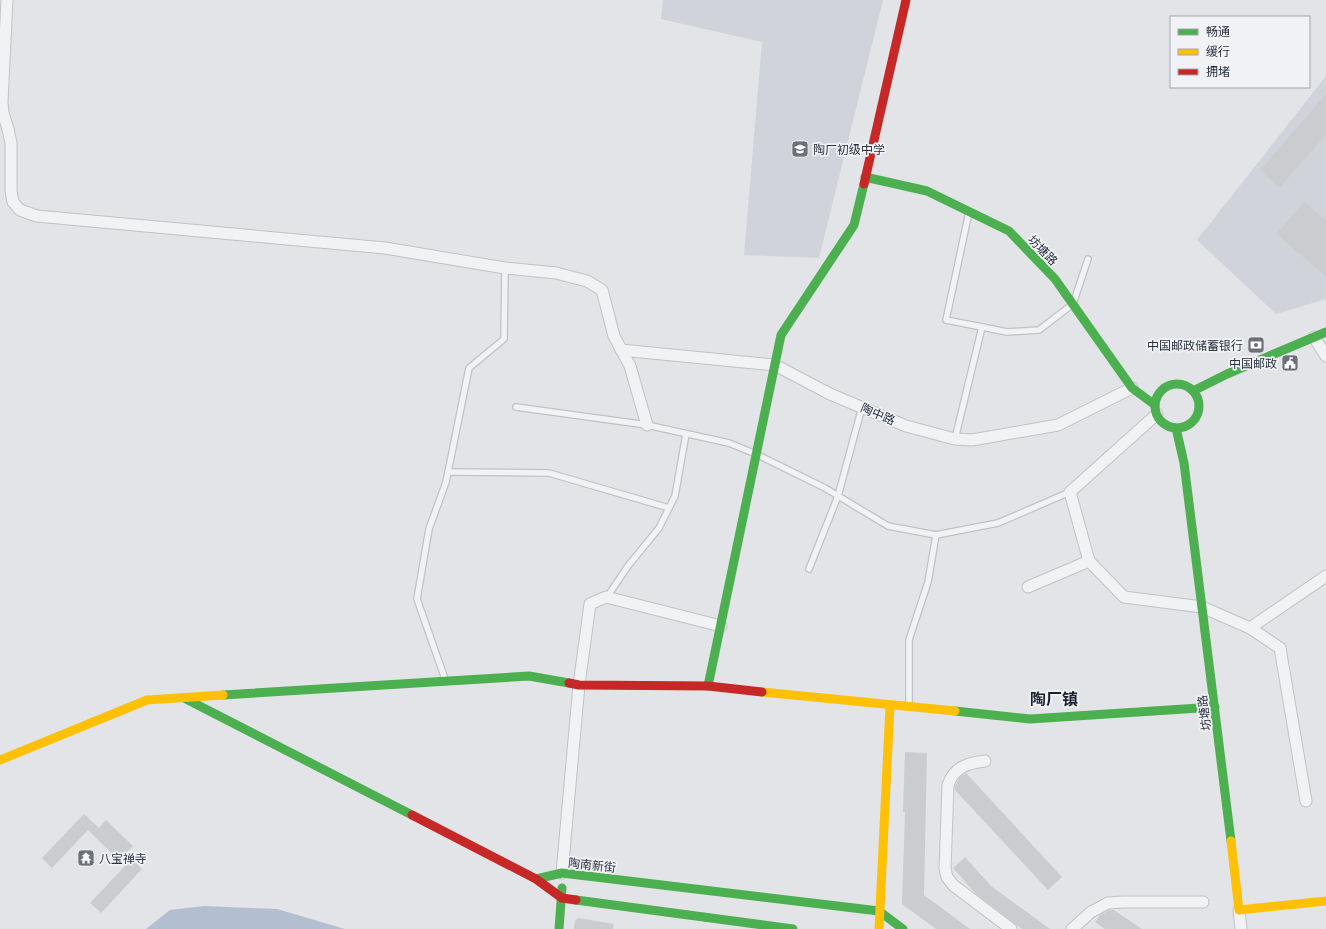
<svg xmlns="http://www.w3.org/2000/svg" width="1326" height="929" viewBox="0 0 1326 929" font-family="Montserrat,'Noto Sans SC',sans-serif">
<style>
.built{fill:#d1d3da}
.water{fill:#b3bfd0}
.building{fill:#cbcccf}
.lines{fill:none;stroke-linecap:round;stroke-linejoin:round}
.lane-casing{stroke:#c1c2c5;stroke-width:8}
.street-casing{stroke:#c1c2c5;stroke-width:13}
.lane{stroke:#f1f2f4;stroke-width:5.5}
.street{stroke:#f1f2f4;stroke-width:11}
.fast{stroke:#4caf50;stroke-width:9}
.slow{stroke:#ffc107;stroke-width:9}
.jam{stroke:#c62828;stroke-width:9}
.labels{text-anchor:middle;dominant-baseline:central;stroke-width:3.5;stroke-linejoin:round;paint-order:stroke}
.poi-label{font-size:12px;fill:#2a313f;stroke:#f0f2f6;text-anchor:start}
.street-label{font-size:12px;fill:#2a313f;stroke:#f0f2f6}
.district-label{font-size:16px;font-weight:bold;fill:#1c2230;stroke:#f0f2f6}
</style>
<rect width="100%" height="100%" fill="#e3e4e7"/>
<g class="built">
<path d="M663,0H883L819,258L744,255L762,42L661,19Z"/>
<path d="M1326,76V299L1276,314L1197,240Z"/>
</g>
<path class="water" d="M204,906L277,909L345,929H146L170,910Z"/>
<g class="building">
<path d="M1326,94V135L1279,188L1260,170Z"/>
<path d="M1304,202L1326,220V276L1276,234Z"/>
<path d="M905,752L927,753L924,895L970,929H936L902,904L905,812H903Z"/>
<path d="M966,773L1062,877L1048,890L955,790V787L959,778Z"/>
<path d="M84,814L99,828L106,820L133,846L126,853L142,869L101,913L90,903L125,866L88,830L52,868L42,858Z"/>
<path d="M965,857L991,886L1050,929H1022L976,894L953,868Z"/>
<path d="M1110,910H1114L1142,929H1105L1095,922L1100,915Z"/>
<path d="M578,918L614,924L613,929H574L575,921Z"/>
</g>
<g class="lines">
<g class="lane-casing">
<g id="lane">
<path d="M982,327L1007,332L1039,330L1073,304L1088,259"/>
<path d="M516,407L647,425L729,443L756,454L825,488L888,526L936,535L998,523L1070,492"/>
<path d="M955,439L982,327L946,320L969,212"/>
<path d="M448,472L549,473L669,508"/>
<path d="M809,569L838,496L862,407"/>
<path d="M607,597L628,566L659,528L675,496L686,434"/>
<path d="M445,679L417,599L429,529L446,482L469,368L504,339L505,268"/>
<path d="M909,705V640L928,582L936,535"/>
</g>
</g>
<g class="street-casing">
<g id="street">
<path d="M7,0L2,102L3,113L8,129L11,143V191L13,202L20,210L37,216L385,248L505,268L556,273L587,281L602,290L614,336L630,366L647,425"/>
<path d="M1314,337L1326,356"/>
<path d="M621,350L775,365L830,394L906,426L955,439L972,440L1058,425L1132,388"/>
<path d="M1157,414L1070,492L1089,561L1124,597L1202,607L1250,628L1280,648L1306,801"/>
<path d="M1028,587L1089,561"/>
<path d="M1250,628L1326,576"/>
<path d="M985,761C968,763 954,767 948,785L945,869L947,877L953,885L1011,929"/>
<path d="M562,873L579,685L590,604L606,597L721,626"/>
<path d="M1239,910L1241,929"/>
<path d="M1072,929L1091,912L1108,903L1123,902H1203"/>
</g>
</g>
<use href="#lane" class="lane"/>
<use href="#street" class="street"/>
<g class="fast">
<path d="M865,177L927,191L1009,231L1055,279L1132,388L1155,405"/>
<circle cx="1177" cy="406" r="22"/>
<path d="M1193,391L1227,374L1326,332"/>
<path d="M1176,428L1184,463L1231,841"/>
<path d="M708,686L781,335L854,225L864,184"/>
<path d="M223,695L529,676L569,683"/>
<path d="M186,699L412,815"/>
<path d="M955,711L1030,719L1215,707"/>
<path d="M536,879L562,873L879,911L903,929"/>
<path d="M576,900L793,929"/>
<path d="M559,929L562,888"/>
</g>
<g class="slow">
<path d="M762,692L955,711"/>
<path d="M0,760L147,700L223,695"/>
<path d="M1231,841L1239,910L1326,901"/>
<path d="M879,929L890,706"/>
</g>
<g class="jam">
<path d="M864,184L906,0"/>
<path d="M569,683L579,685L708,686L762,692"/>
<path d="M412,815L536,879L562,898L576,900"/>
</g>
</g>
<defs>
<g id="school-square" transform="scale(0.9)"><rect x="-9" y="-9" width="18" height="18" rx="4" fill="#6b707a" stroke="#f0f2f6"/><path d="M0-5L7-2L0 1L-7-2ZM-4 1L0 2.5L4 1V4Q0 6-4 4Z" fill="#fff"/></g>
<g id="bank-square" transform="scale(0.9)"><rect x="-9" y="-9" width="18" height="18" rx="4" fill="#6b707a" stroke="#f0f2f6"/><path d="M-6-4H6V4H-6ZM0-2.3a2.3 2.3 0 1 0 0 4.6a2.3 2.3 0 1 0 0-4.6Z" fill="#fff"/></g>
<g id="civic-square" transform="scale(0.9)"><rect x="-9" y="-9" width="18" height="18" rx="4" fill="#6b707a" stroke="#f0f2f6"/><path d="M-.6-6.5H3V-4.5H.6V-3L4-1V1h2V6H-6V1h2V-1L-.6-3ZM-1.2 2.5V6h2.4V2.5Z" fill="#fff"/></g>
<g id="temple-square" transform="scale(0.9)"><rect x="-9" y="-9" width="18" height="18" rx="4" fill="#6b707a" stroke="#f0f2f6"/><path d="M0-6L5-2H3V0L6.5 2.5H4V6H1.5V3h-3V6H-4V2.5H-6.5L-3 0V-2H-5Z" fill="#fff"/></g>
</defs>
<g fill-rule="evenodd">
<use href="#school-square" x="800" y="149"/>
<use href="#bank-square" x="1256" y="345"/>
<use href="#civic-square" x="1290" y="363"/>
<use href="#temple-square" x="86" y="858"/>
</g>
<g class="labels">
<g class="poi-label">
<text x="813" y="149">陶厂初级中学</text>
<text x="1243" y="345" text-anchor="end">中国邮政储蓄银行</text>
<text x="1277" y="363" text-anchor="end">中国邮政</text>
<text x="99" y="858">八宝禅寺</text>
</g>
<g class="street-label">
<text transform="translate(1043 250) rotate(46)">坊塘路</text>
<text transform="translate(878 414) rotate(23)">陶中路</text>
<text transform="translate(1204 713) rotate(-97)">坊塘路</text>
<text transform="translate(592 865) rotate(6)">陶南新街</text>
</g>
<g class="district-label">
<text x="1054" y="699">陶厂镇</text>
</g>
</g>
<rect x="1170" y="16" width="140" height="72" fill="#f0f2f6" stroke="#a1a5ad"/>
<rect x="1178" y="29" width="20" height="6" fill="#4caf50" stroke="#a1a5ad"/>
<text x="1206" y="36" font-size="12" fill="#2a313f">畅通</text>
<rect x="1178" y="49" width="20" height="6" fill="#ffc107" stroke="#a1a5ad"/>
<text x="1206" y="56" font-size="12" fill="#2a313f">缓行</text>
<rect x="1178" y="69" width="20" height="6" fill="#c62828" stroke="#a1a5ad"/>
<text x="1206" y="76" font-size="12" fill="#2a313f">拥堵</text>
</svg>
